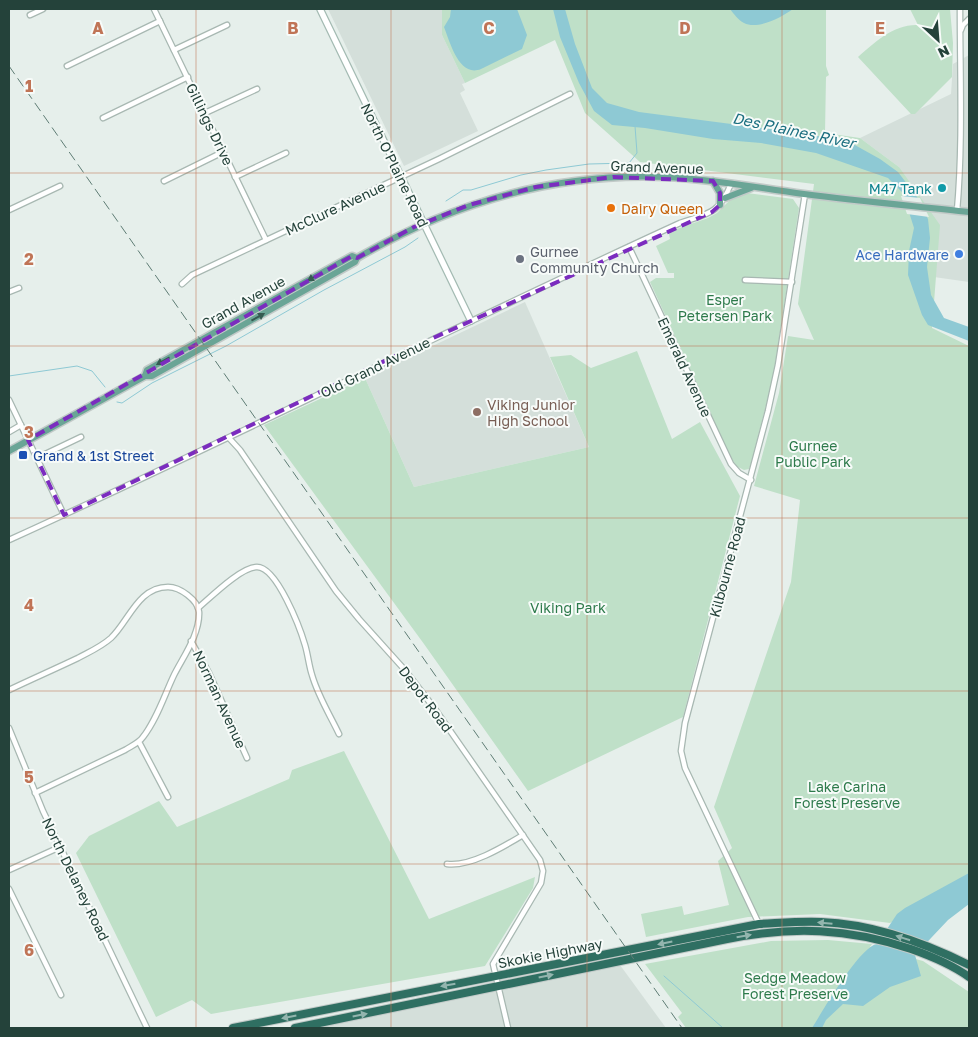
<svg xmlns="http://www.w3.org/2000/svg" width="978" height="1037" viewBox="0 0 978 1037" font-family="'Golos Text',sans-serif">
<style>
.built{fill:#d4dfda}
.green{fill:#bfe0c8}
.water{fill:#8ec9d4}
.pier{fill:#e6efeb}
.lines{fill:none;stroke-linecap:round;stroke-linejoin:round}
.stream{stroke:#8ec9d4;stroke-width:1}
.street-casing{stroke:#a8b8b2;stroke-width:7}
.secondary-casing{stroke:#a4bbb3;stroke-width:8}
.primary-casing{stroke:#c2cac8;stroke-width:9}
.highway-casing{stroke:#c2cac8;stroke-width:10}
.street{stroke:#fff;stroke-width:4.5}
.secondary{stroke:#fff;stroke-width:5.5}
.primary{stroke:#6aa596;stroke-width:6}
.highway{stroke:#2f6f62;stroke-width:8}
.rail{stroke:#5f7d75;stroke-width:1;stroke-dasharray:10 5;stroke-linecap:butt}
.oneway{fill:#365b51}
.oneway2{fill:#93b5ae}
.marked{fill:none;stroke:#7b2cbf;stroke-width:4;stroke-dasharray:10 6;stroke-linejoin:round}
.grid{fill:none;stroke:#c07456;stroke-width:1;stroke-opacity:0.55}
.culture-dot{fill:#0f9aa8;stroke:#f7fbf9;stroke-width:2}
.food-dot{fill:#e8710a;stroke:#f7fbf9;stroke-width:2}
.shop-dot{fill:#3f7fe0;stroke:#f7fbf9;stroke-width:2}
.worship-dot{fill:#6b7280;stroke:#f7fbf9;stroke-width:2}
.education-dot{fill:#8d6e63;stroke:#f7fbf9;stroke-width:2}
.transit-dot{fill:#1a4fb4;stroke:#f7fbf9;stroke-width:2}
.labels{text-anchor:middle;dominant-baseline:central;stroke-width:4;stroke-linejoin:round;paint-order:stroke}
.street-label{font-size:14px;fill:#24423a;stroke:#f7fbf9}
.culture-label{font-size:14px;fill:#0d838f;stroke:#f7fbf9;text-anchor:end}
.food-label{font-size:14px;fill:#c56008;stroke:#f7fbf9;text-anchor:start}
.worship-label{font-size:14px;fill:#5b616d;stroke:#f7fbf9;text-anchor:start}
.shop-label{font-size:14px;fill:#366cbe;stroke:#f7fbf9;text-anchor:end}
.park-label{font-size:14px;fill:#2d7a4b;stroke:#f7fbf9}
.education-label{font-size:14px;fill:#785e54;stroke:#f7fbf9;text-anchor:start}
.transit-label{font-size:14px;fill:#164399;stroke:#f7fbf9;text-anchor:start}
.water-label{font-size:15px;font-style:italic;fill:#1c6f80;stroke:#f7fbf9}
.grid-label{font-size:16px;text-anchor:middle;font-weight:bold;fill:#c07456;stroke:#f7fbf9;stroke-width:4;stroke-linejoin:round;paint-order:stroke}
</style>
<rect width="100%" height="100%" fill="#e6efeb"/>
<g class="built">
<path d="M328,9H442V35L465,83L462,84L465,90L460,93L478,131L404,166Z"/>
<path d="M969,55V282L934,277L899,167L860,138L951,94L953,64Z"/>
<path d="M525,302L589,447L414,487L365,378Z"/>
<path d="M620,965L666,1028H293L498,986Z"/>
</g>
<g class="green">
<path d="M442,9H826V66L829,75L826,77L825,133L860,138L899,167L940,225L932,328L969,346V881L890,923L820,914L748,917L646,937L641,914L682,906L684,915L729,905L718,861L732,848L714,807L791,582L800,500L754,486L779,393L788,336L814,340L798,304L814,184L640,162L585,113L555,40L465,83L442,35Z"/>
<path d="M910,9H950L953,43L952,77L915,114H911L858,57C875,42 894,24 918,25Z"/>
<path d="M747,193L793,199L799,208L773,378L751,464L749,469L744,470L736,466L728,452L650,282L656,278H674V273H668L656,246L670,239L669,234L671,231L708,218L717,213L734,196Z"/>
<path d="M637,351L672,439L700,422L740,496L683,717L528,791L424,644L264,425L365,378L414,487L589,447L550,357L571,355L591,368Z"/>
<path d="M344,751L429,919L535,877L533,888L485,966L211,1014L192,1000L156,1017L76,853L89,836L159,801L177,827L289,779L292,770Z"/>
<path d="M828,940L872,944L870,947L923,961L969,992V1028H686L678,1017L682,1013L645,964L771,941Z"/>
</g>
<g class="water">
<path d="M451,9H517L527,35L522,49L481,69C459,78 450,42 444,27L450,17Z"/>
<path d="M553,9H565L575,44L592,88L607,103L639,112L809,134L853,144L880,159L898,172L917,197L928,219L930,238L927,267L931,295L944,318L969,327V341L928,325L922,315L908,275L909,251L914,228L903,193L888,178L816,153L761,143L713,139L645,128L612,125L594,111L579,83L560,37Z"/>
<path d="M730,9H793C782,17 758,30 744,23C738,20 734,14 730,9Z"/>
<path d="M969,873V904L948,920L915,955L921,976L890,987L863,1006L843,1004L826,1020L822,1028H812C822,1012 860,946 877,944L897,914L905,908Z"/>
</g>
<path class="pier" d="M901,196L920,198L929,217L907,214Z"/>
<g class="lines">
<g class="stream">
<path d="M446,201L463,190H471L521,175L546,170L589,164L629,163L637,153L635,126"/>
<path d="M9,376L77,366L92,371L105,387"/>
<path d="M117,402L122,403L152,383L226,346L324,290L405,247L418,238"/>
<path d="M664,976L723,1028"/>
</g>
<g class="street-casing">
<g id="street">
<path d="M154,9L266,240"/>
<path d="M30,15L43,9"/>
<path d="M961,30L963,25L969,19"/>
<path d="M174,50L227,25"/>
<path d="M67,66L160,21"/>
<path d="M205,113L257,89"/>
<path d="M103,118L188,77"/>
<path d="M235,177L286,153"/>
<path d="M164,181L223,152"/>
<path d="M9,210L60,186"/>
<path d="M957,211C963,144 960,76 960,9"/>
<path d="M629,247L731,464L739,473L751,480"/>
<path d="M745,280L792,282"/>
<path d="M182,284L192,275L439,159L570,94"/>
<path d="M9,292L19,288"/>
<path d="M9,400L64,515"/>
<path d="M9,432L21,425"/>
<path d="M229,438L240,450L336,591L359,619L404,669L435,709L540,860L543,871L541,883L493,964L508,1028"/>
<path d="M37,458L81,437"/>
<path d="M9,540C234,438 455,326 680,223C709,213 718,215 731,184"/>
<path d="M198,608C211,597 241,567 257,567C277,567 300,628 305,645C308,655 309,666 312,675C318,696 330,715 339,734"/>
<path d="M191,641L209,673L247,758"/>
<path d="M9,690C32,679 55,669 78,658C89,652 101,647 111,638C129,621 138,587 168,587C180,587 198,600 199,612C200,634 183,657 174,675C164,696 157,719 143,737C139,743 131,746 125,750L35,793"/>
<path d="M9,728L43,811L147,1028"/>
<path d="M139,742L168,797"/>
<path d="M447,864C470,867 503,847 523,835"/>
<path d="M9,870L60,847"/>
<path d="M9,889L61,995"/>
<path d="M759,924L685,768L681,751L685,723L768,411L778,365L805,194"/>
</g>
</g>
<g class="secondary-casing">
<path id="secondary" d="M320,9L471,321"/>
</g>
<g class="primary-casing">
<g id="primary">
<path d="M713,181L720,193V205"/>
<path d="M725,198L751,188"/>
<path d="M145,376L147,370L352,256L357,258"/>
<path d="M9,451L145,376H152L355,262L357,258C452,203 555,172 666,177C712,179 758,188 804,194C859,201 914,206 969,212"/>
</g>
</g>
<g class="highway-casing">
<g id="highway">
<path d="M233,1028L759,924C780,923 801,921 821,922C873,924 923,942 969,965"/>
<path d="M295,1028L727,939C792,926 848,928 911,949C931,956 951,964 969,977"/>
</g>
</g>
<use href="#street" class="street"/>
<use href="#secondary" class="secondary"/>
<use href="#primary" class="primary"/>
<use href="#highway" class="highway"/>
<path class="rail" d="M9,66L682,1028"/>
</g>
<defs><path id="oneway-solid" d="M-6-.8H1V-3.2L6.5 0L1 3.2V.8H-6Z" transform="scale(1.25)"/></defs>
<g class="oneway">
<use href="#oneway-solid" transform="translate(314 277) rotate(151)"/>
<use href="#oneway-solid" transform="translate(258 317) rotate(-29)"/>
<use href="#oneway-solid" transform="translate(163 361) rotate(151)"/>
</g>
<g class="oneway2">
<use href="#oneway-solid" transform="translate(825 923) rotate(-175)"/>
<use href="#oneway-solid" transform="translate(744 936) rotate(-10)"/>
<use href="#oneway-solid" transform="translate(903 938) rotate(-162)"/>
<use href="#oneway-solid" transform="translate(665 943) rotate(168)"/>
<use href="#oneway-solid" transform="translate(546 976) rotate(-12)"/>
<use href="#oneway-solid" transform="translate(448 985) rotate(170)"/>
<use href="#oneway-solid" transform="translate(360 1015) rotate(-11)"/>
<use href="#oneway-solid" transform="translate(289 1017) rotate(169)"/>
</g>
<path class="marked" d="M613,177L713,181L720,193V205L712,212L420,344L64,515L28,440L352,256L357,258L414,227L469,205L536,187Z"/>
<path class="grid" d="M196,9V1028M391,9V1028M587,9V1028M782,9V1028M9,173H969M9,346H969M9,518H969M9,691H969M9,864H969"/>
<circle class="culture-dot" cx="942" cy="188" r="5"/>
<circle class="food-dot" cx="611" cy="208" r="5"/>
<circle class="shop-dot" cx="959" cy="254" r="5"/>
<circle class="worship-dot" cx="520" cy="259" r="5"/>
<circle class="education-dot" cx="477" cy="412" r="5"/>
<rect class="transit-dot" x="18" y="450" width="10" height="10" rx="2.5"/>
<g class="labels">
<g class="street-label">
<text transform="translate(210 124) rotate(64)">Gillings Drive</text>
<text transform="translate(395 165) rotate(64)">North O'Plaine Road</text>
<text transform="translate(657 167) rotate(2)">Grand Avenue</text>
<text transform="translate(335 208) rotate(-25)">McClure Avenue</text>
<text transform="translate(243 302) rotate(-29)">Grand Avenue</text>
<text transform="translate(375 367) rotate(-26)">Old Grand Avenue</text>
<text transform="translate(685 367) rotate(65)">Emerald Avenue</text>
<text transform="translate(727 567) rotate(-75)">Kilbourne Road</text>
<text transform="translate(220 699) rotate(65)">Norman Avenue</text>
<text transform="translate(426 699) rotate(53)">Depot Road</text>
<text transform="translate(76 879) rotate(64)">North Delaney Road</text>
<text transform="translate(550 953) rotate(-11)">Skokie Highway</text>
</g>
<g class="culture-label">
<text x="932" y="188">M47 Tank</text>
</g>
<g class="food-label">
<text x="621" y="208">Dairy Queen</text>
</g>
<g class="worship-label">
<text x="530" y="251">Gurnee<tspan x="530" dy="16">Community Church</tspan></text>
</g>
<g class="shop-label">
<text x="949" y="254">Ace Hardware</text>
</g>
<g class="park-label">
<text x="725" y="299">Esper<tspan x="725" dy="16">Petersen Park</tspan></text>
<text x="813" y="445">Gurnee<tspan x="813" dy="16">Public Park</tspan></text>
<text x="568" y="607">Viking Park</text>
<text x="847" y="786">Lake Carina<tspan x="847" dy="16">Forest Preserve</tspan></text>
<text x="795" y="977">Sedge Meadow<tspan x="795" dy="16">Forest Preserve</tspan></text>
</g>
<g class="education-label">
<text x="487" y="404">Viking Junior<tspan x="487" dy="16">High School</tspan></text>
</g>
<g class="transit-label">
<text x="33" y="455">Grand &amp; 1st Street</text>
</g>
<g class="water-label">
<text transform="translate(794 130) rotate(12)">Des Plaines River</text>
</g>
</g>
<g class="grid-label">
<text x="98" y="34">A</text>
<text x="293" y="34">B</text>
<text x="489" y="34">C</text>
<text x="685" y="34">D</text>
<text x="880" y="34">E</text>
<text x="29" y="92">1</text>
<text x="29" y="265">2</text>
<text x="29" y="438">3</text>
<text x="29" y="611">4</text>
<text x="29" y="783">5</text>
<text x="29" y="956">6</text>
</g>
<rect width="978" height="1037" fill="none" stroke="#24423a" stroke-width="20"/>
<g transform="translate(938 40) rotate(154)" stroke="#f7fbf9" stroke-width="4" paint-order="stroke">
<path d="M0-4L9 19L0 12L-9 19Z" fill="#24423a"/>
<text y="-8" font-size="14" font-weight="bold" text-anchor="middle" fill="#24423a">N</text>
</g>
</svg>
